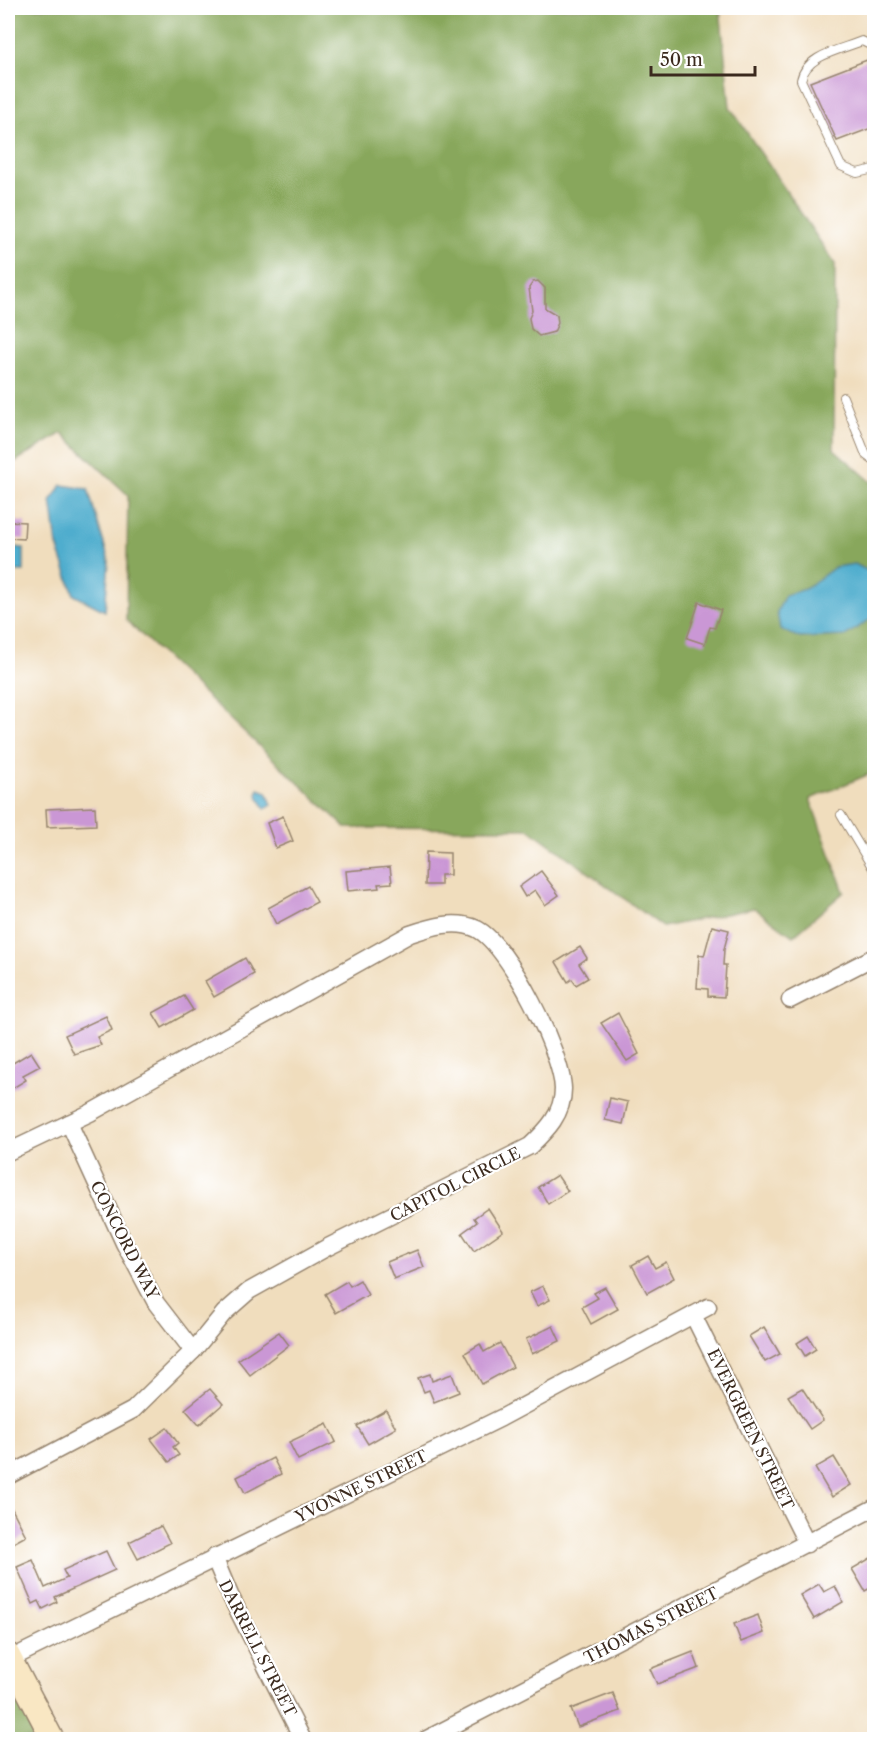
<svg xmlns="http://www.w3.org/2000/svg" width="882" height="1747" viewBox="0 0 882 1747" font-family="'Libre Caslon Text',serif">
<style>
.forest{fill:#88a75b;stroke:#62683c;stroke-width:1.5}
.water{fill:#4fadce;stroke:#456c76;stroke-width:1.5}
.building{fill:#ca97d5}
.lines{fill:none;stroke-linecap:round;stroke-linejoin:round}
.lane-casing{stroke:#96846e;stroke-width:10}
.street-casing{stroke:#96846e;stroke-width:19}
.secondary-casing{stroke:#96846e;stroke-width:25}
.lane{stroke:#fff;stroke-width:8}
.street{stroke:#fff;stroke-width:16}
.secondary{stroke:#f9e7c3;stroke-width:22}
.labels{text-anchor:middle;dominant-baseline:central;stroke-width:4.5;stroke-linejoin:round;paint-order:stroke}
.street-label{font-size:16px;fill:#3b2a1e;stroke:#fff}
</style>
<rect width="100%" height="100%" fill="#fff"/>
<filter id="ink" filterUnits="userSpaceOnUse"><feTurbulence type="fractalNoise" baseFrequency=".0167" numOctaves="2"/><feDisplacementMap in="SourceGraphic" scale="12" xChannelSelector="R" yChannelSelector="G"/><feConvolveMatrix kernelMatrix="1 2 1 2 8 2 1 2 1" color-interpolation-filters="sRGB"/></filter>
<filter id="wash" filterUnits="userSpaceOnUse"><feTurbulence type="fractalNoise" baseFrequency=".008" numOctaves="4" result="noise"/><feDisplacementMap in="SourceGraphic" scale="24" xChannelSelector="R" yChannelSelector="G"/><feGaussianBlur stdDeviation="1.35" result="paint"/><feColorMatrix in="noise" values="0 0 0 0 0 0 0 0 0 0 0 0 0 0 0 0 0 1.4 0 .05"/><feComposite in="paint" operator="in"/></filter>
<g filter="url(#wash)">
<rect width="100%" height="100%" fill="#f0ddbd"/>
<g class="forest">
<path d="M8,8H720L730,107L835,264L834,449L874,484V777L872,773L810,799L844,892L793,936L754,908L663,927L529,829L346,828L126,620L128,495L62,433L8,466Z"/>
<path d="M8,1673L41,1739H8Z"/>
</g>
<g class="water">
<path d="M62,485L88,489L109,561L105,611L74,595L57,545L51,500Z"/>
<path d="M13,547L24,548V571H12Z"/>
<path d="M855,564L874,574V615L872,618L845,636L800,638L780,629L777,612L785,595L805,589L835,567Z"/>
<path d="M259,789L267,792L272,805L265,809L257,794Z"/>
</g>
<g id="blocks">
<g class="building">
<path d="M867,60L874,79V127L837,141L810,82Z"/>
<path d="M538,281L545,288V308L557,315L558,323L554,332L539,336L531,329L529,318L532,311L529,288L533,282Z"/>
<path d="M8,521L25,522L24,539L8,538Z"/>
<path d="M699,602L721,610L715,628L710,627L705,644L687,638Z"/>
<path d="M95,807L96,825L47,827L46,809Z"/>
<path d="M283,816L293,841L276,848L267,823Z"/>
<path d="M426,852L450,853V875H441V885H425Z"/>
<path d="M390,867L392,883L378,884L379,888L348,891L346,871Z"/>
<path d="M541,871L559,895L545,905L535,890L525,897L519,887Z"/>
<path d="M308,886L317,902L276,924L268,908Z"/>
<path d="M712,926L729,930L724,949L723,965H726L724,997L708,996V989L697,988L699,955L704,956Z"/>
<path d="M580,947L587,958L579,964L588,978L576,985L572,979L568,982L556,962Z"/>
<path d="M245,958L254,974L214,997L205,981Z"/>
<path d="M184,996L193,1010L162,1028L153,1013Z"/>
<path d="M618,1013L639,1054L627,1061L601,1023Z"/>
<path d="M106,1016L112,1030L97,1037L101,1045L74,1054L65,1035Z"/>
<path d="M31,1052L40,1066L23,1075L26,1080L8,1091V1066Z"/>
<path d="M610,1098L628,1102L623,1124L605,1120Z"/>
<path d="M557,1175L568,1191L548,1204L538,1187Z"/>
<path d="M488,1208L503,1231L474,1251L462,1233L477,1222L474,1218Z"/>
<path d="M417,1250L424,1267L394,1279L387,1262Z"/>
<path d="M648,1256L655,1268L666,1262L674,1278L647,1293L632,1265Z"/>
<path d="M360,1280L368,1295L336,1313L325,1294L347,1281L350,1286Z"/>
<path d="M543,1286L550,1300L537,1306L530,1292Z"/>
<path d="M605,1287L618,1309L591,1324L582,1307L598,1298L594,1293Z"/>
<path d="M553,1326L560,1341L532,1354L526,1339Z"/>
<path d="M764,1327L780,1354L765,1362L749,1336Z"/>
<path d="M279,1332L289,1345L250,1375L238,1360Z"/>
<path d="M808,1336L816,1349L805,1356L797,1343Z"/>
<path d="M500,1343L513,1367L482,1384L465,1353L480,1344L484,1352Z"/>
<path d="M430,1374L432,1381L452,1374L459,1392L434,1402L429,1390L424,1392L418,1378Z"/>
<path d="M802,1388L823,1420L810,1429L788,1396Z"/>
<path d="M210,1389L223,1404L199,1425L185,1409Z"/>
<path d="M386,1410L396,1428L368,1444L357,1426Z"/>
<path d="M327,1424L336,1442L298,1460L289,1442Z"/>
<path d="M167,1428L178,1443L173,1447L179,1455L169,1462L151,1439Z"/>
<path d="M834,1457L851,1485L832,1497L815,1468Z"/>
<path d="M273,1458L281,1474L245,1493L237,1477Z"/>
<path d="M8,1501L26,1536L8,1546Z"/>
<path d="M161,1526L170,1543L138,1559L129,1542Z"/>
<path d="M106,1551L115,1570L55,1597L57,1602L43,1609L39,1601L33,1604L17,1567L33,1560L45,1588L67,1578L63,1570Z"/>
<path d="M874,1556V1586L865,1591L852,1569Z"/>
<path d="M819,1584L824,1592L835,1586L843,1602L814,1619L800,1595Z"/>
<path d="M758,1615L764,1633L741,1642L734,1624Z"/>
<path d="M693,1652L699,1668L657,1684L650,1669Z"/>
<path d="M613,1693L620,1711L578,1727L571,1709Z"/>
</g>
</g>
</g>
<g filter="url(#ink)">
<use href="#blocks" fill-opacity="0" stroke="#96846e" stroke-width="1.5"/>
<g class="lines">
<g class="lane-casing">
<g id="lane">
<path d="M874,47L862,41C840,50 806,55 801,80L841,166L857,173L874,169"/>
<path d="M843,397L866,455L874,461"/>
<path d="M841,815L874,870"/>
</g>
</g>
<g class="street-casing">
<g id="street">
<path d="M790,1000L874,957"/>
<path d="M69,1123L124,1243L156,1303L193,1351"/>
<path d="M8,1152L90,1113L410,934C431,927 455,919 477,929C509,945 562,1053 563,1089C563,1114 547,1130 530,1146L326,1248L249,1291L224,1313L193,1351L133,1410L8,1476"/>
<path d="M693,1315L807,1544"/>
<path d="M214,1557L230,1595L303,1740"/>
<path d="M10,1659L501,1418L708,1307"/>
<path d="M425,1740L874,1508"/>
</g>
</g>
<g class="secondary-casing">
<path id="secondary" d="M8,1654L53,1740"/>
</g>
<use href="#lane" class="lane"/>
<use href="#street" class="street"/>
<use href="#secondary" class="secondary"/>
</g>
</g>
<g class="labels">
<g class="street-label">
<text transform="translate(455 1184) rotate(-27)">CAPITOL CIRCLE</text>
<text transform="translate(125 1240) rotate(63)">CONCORD WAY</text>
<text transform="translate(751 1429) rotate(64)">EVERGREEN STREET</text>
<text transform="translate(361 1486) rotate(-26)">YVONNE STREET</text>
<text transform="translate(651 1625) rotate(-27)">THOMAS STREET</text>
<text transform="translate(258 1648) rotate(63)">DARRELL STREET</text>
</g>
</g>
<rect width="882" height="1747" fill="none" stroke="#fff" stroke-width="30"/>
<path d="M651 66v9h104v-9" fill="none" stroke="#3b2a1e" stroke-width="3"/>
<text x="660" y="66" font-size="18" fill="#3b2a1e" stroke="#ffffff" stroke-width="4.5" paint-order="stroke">50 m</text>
</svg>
